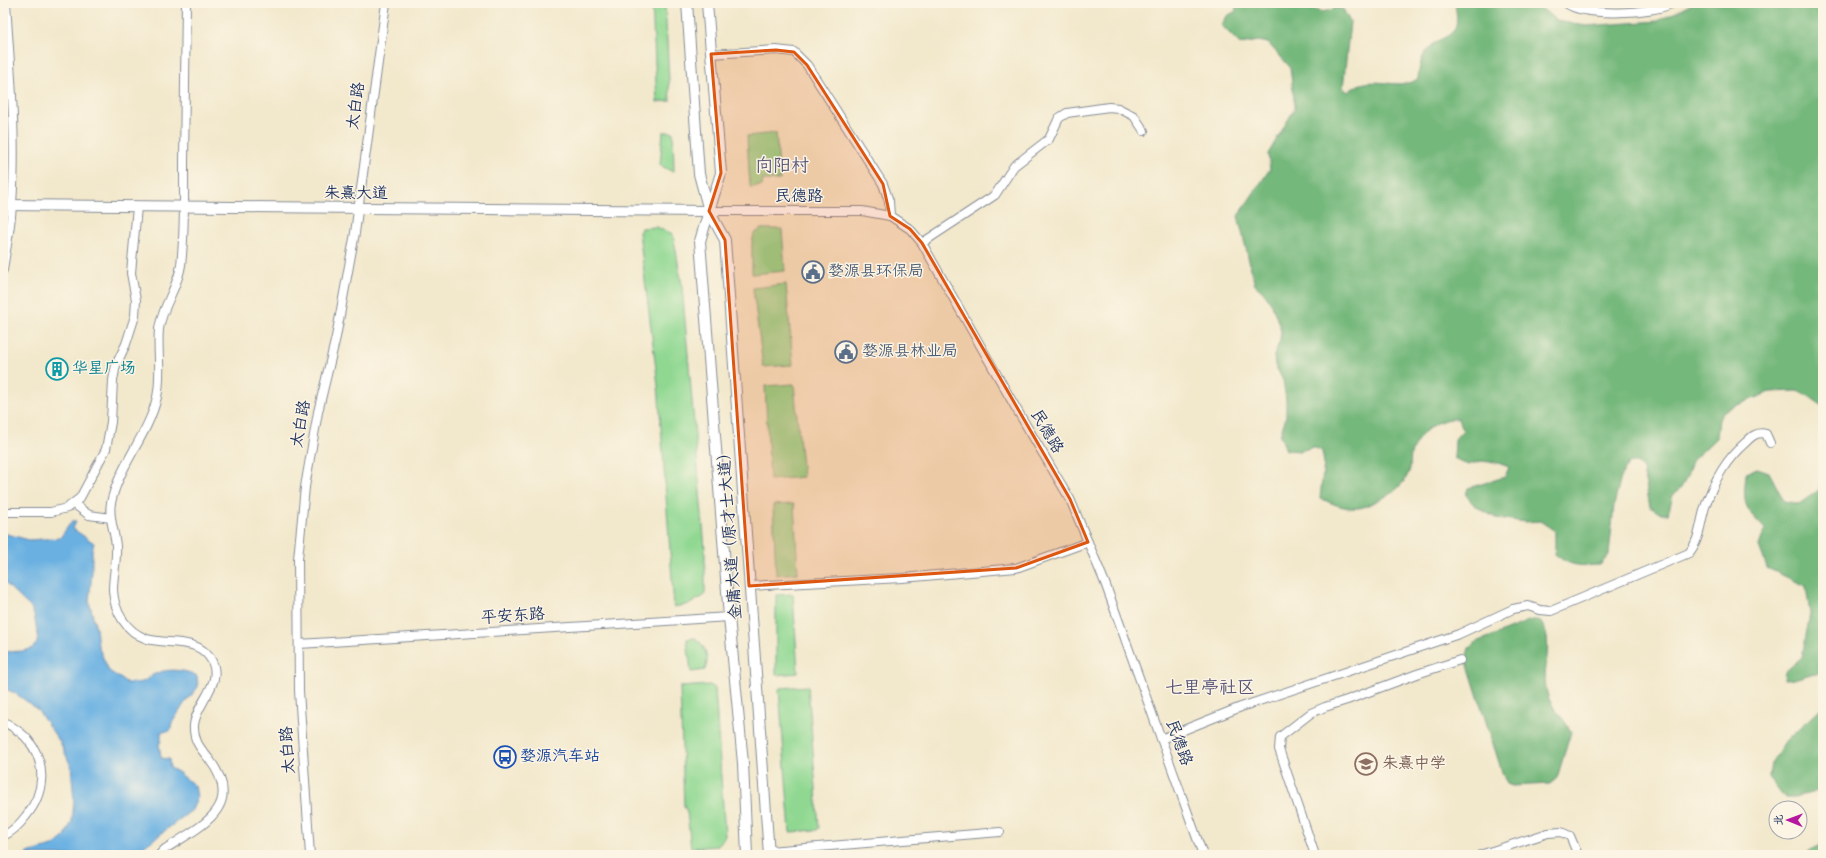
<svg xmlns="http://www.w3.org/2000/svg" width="1826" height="858" viewBox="0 0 1826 858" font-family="Dekko,'LXGW WenKai TC',sans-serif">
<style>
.green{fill:#90d892;stroke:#568478}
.forest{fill:#74b87c;stroke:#48746d}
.water{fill:#6bb1e2;stroke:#4370a0}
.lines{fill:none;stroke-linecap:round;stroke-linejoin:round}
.minor-casing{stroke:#868c95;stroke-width:10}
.major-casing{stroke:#868c95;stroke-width:12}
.minor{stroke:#fff;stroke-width:8}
.major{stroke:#fff;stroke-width:10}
.marked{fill:#de5710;fill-opacity:0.2;stroke:#de5710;stroke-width:3;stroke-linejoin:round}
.labels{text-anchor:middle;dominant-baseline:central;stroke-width:3;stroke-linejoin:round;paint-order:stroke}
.street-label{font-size:16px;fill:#1b2f5e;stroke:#fcf5e5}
.service-label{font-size:16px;fill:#4e5e75;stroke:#fcf5e5;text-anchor:start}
.culture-label{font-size:16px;fill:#0d838f;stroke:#fcf5e5;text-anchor:start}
.transit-label{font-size:16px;fill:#164399;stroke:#fcf5e5;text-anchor:start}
.education-label{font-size:16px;fill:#785e54;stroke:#fcf5e5;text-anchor:start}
.quarter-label{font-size:18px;fill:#585479;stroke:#fcf5e5}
</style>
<rect width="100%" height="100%" fill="#fcf5e5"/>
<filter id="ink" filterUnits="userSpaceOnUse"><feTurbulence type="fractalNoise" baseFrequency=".025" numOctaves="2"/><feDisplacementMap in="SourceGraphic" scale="8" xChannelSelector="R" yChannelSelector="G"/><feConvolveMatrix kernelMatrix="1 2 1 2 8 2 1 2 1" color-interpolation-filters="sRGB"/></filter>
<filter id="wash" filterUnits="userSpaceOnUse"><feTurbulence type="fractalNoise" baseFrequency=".012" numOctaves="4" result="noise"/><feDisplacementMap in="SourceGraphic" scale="16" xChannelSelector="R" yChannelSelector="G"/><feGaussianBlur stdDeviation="0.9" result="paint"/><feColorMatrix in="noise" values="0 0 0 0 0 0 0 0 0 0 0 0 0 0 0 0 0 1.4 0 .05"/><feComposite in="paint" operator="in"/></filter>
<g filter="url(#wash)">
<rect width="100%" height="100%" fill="#f2e8cc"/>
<g class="green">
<path d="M652,3H665L670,101L657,102Z"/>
<path d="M663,132H673L674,171H671L660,165Z"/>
<path d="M776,133L780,180H763L762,186L750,187L747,136Z"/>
<path d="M656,227L673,234L682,286L705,549V592L703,596L690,604L674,607L658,385L639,232L642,228Z"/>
<path d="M761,229H782L785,271L752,274V243L754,234Z"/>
<path d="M786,284L793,365L763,367L753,288Z"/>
<path d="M794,384L803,477L770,480L765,386Z"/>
<path d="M794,504L798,573L776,575L773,505Z"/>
<path d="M793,594L798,673L776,675V595Z"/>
<path d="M695,638C705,645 710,658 705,670L691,672L687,639Z"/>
<path d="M710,685L715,688L725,836L718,846L691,848L687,812L684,806L680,687Z"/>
<path d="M808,686L819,828L817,830L790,832L779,689L780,688Z"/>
</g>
<g class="forest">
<path d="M1235,3H1305L1307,6C1313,9 1320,13 1327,11C1334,9 1335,7 1343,9L1350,22L1343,88L1348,92C1352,89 1357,85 1361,84C1382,78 1399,90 1418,79C1420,60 1423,50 1440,40C1445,37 1453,34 1455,28C1458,22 1456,10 1455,3H1483L1494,6L1509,3H1535L1557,21L1586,26L1658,21L1694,3H1823V406L1807,395L1797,391L1770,392L1725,410L1719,419L1717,437L1692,461L1687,476L1681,488L1673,495L1668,514H1661L1650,507L1643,469L1637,463H1628L1621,477L1614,505L1609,555L1600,565C1580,566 1570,567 1555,554V531L1540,521L1526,522L1496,518L1475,506L1466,495L1468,488L1505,477L1509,467L1498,463L1481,461L1468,465L1454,458L1455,439L1463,430L1459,419C1437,417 1418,433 1411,454C1410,460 1411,467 1409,472C1402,489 1388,496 1372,503C1368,505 1363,508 1358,508C1344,509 1333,504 1320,498L1324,463L1322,451L1313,447L1300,451L1286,450L1280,435L1286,417V400L1283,380L1275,365L1274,356L1280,340L1281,330L1272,305L1263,292L1255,285L1238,216L1270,169L1268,154L1295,108L1290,67L1268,43L1259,41L1240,44L1221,25L1227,16L1236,11Z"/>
<path d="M1757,468L1769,472L1784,501L1799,504L1819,490L1823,480V672C1807,673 1799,680 1784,680L1785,672L1802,657L1810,614L1806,586L1767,568L1759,546L1765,529C1743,506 1743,505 1746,473Z"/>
<path d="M1531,620H1539C1557,641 1540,669 1547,693C1551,709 1564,717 1571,732L1557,778L1550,784L1512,786L1507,784L1503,775L1466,659L1469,648L1477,642Z"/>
<path d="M1823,706V789L1795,798H1785L1769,777L1771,763L1786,741Z"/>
<path d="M1823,844V855H1808L1809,851Z"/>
</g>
<path class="water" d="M72,521H76L73,529L94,543L92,551V573L89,601L96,628L98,646L109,671L129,684L131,682C146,685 145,678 157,673C168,668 188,670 197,676L198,687L184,704L172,723L170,731L161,732V742L159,743L161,758L169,759L170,768L178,772L195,786L197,797L192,810L133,855H26L27,853L53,846L65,836L72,821L74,801L71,766L60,742L36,708L15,693L3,688V652L23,651L31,649L37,643L38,636L34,615L31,608L3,581V533L29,540L60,538Z"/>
</g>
<g filter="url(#ink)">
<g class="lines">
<g class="minor-casing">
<g id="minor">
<path d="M1566,3C1584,17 1654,14 1673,3"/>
<path d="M711,54L776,50L794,52L807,65L883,184L889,201L890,216"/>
<path d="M709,211H862L890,216L910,229L922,243L1017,410L1070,499L1105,583L1203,855"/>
<path d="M922,243L995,195L1014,166L1049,139L1059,118L1067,113L1109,107L1118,108L1134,116L1144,131"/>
<path d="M3,270C6,248 11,226 12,204C17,137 10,69 6,3"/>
<path d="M74,504L89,515L111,518"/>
<path d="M3,512H51L67,508L80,498L106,449L111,422L113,380L116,365L126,344L135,316L136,300L131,273L137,207"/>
<path d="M749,586L902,578L1016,568L1088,542"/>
<path d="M299,644L729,617"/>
<path d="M3,721C11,726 22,732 28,740C47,763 45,793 26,816C20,824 12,832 3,836"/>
<path d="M1161,739L1241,707L1459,634L1513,609L1528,606L1540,610L1551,611L1689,553C1700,540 1700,523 1705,507C1713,483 1725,460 1745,443C1751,437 1757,431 1766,434L1770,443"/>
<path d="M769,851L1000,832"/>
<path d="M159,855L165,849C201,826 246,807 209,759C200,748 193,740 194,725C196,702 226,682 210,658C196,637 167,645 147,639C126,632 114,611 113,590C113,575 117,561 116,546C115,532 108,517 111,503C119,465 149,434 157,397C162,375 157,351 159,329C162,306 178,288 181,265C185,231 184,197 184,163C185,110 185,56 186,3"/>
<path d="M310,855L299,691L298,559L305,487L318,412L336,337L355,233L386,3"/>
<path d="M1315,855L1279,749L1280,737L1311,713L1325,707L1347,700L1417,674L1460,660"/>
<path d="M1480,855L1548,833L1561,832L1570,836L1578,855"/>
</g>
</g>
<g class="major-casing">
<g id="major">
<path d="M687,3L699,174L709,211L700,241L729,617L743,763L747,855"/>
<path d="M707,3L721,173L709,211L725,240L769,855"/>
<path d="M3,205L709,211"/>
</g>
</g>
<use href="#minor" class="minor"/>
<use href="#major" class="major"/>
</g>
</g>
<path class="marked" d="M776,50L794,52L807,65L883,184L890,216L910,229L922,243L1070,499L1088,542L1016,568L749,586L725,240L709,211L721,173L711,54Z"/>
<defs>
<g id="civic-ring" transform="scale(1.15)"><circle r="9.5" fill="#fcf5e5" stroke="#5c6f8a" stroke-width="1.5"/><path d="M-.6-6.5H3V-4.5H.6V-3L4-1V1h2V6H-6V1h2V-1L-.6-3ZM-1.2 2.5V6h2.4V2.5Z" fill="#5c6f8a"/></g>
<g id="building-ring" transform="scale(1.15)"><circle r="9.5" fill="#fcf5e5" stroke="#0f9aa8" stroke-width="1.5"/><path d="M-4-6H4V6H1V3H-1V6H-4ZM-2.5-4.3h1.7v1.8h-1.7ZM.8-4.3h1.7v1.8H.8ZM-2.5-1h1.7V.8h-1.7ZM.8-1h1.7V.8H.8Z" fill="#0f9aa8"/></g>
<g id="bus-ring" transform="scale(1.15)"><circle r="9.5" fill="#fcf5e5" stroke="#1a4fb4" stroke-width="1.5"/><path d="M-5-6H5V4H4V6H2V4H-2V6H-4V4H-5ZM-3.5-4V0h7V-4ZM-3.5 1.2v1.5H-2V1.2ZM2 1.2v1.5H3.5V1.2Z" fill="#1a4fb4"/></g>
<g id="school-ring" transform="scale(1.15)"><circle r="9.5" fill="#fcf5e5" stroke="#8d6e63" stroke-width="1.5"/><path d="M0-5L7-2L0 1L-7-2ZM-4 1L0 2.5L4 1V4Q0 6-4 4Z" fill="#8d6e63"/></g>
</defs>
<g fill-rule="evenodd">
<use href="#civic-ring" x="813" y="272"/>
<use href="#civic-ring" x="846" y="352"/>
<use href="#building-ring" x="57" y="369"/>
<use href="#bus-ring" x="505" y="757"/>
<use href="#school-ring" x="1366" y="764"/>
</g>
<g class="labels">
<g class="street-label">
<text transform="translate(357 106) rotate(-82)">太白路</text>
<text x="356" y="194">朱熹大道</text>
<text x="799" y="197">民德路</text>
<text transform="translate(302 424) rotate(-80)">太白路</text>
<text transform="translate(1046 432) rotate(59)">民德路</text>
<text transform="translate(731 532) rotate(-94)">金庸大道（原才士大道）</text>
<text transform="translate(513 617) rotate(-4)">平安东路</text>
<text transform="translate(1178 743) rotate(70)">民德路</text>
<text transform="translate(289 750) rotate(-94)">太白路</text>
</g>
<g class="service-label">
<text x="828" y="272">婺源县环保局</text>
<text x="862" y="352">婺源县林业局</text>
</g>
<g class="culture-label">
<text x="72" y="369">华星广场</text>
</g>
<g class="transit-label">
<text x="520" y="757">婺源汽车站</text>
</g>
<g class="education-label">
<text x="1382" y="764">朱熹中学</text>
</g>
<g class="quarter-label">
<text x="782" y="167">向阳村</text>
<text x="1210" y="689">七里亭社区</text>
</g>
</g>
<rect width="1826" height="858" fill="none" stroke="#fcf5e5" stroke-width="16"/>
<g transform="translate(1788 820) rotate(271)"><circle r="19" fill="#fcf5e5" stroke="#a2a6af"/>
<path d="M0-3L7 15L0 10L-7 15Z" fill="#b5179e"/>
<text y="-6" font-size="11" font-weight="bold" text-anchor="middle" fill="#1b2f5e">北</text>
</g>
</svg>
